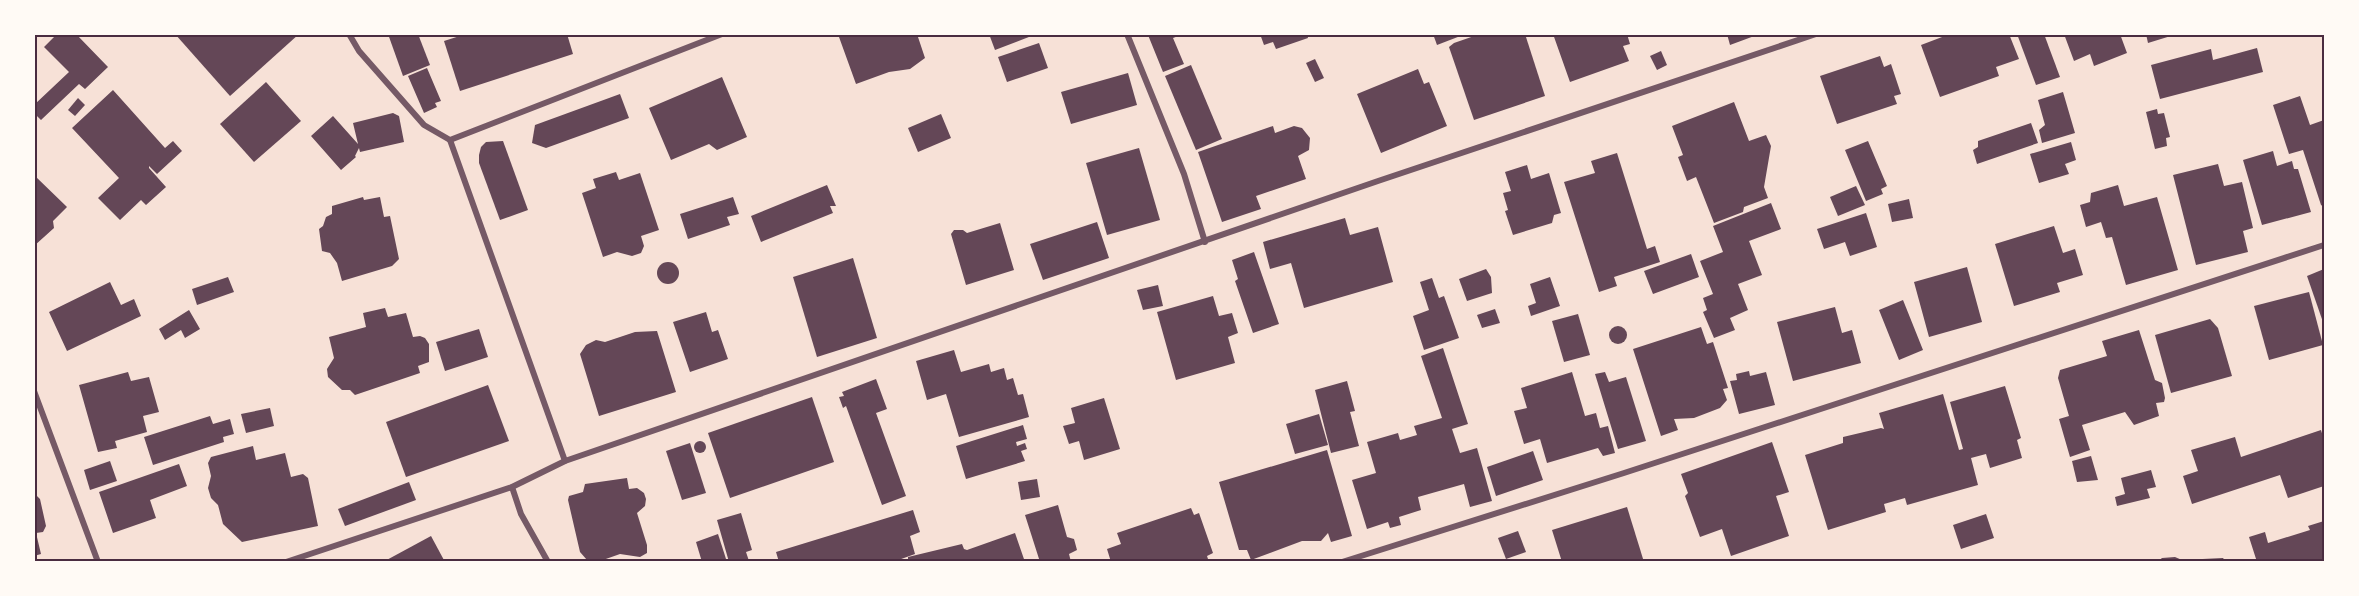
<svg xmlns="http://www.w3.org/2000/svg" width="2359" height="596" viewBox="0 0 2359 596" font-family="'PT Sans Narrow',sans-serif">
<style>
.building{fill:#644757}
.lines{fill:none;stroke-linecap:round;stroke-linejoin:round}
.minor{stroke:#755966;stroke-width:6}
.neatline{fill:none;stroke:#4a2c40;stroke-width:2}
</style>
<rect width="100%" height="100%" fill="#f7e1d7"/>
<g class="building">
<path d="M57,34H76L108,67L85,89L79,84L41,120L34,113V105L69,72L44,47Z"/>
<path d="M175,34H299L230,96Z"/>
<path d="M388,34H418L430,65L403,76Z"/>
<path d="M466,34H567L573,54L460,91L444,41Z"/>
<path d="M846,34H917L925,58L910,69L889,72L856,84L839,37Z"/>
<path d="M989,34H1034V35L995,50Z"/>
<path d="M1260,34H1307L1308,38L1276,49L1273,42L1264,45Z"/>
<path d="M1433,34H1463V35L1437,45Z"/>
<path d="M1480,34H1525L1545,96L1474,120L1449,47L1454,43Z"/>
<path d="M1553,34H1627L1630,44L1623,46L1629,61L1570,82Z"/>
<path d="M1727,34H1757V35L1730,45Z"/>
<path d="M1950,34H2009L2019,59L1996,67L1999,76L1940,97L1921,45Z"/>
<path d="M2017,34H2044L2060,77L2036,85Z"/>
<path d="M2064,34H2120L2127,53L2094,66L2090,54L2074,61Z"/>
<path d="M2146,34H2174V35L2148,43Z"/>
<path d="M1148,35H1181L1173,38L1184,64L1163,72Z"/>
<path d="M1039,43L1048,68L1007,82L998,57Z"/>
<path d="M2257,48L2263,72L2160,99L2151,65L2211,49L2213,60Z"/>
<path d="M1661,51L1667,65L1657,70L1650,56Z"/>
<path d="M1880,56L1884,67L1891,64L1901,94L1894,96L1897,104L1837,124L1820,76Z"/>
<path d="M1315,59L1324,78L1315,82L1306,63Z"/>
<path d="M1191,65L1222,139L1196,150L1165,76Z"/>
<path d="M427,68L441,101L435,103L437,107L424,113L408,76Z"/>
<path d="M1418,69L1424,84L1429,82L1447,126L1381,153L1357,94Z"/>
<path d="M1128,73L1137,105L1071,124L1061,92Z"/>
<path d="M722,77L747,137L717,150L709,144L671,160L649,108Z"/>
<path d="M266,82L301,121L254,162L220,124Z"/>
<path d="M113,90L165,148L173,141L182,151L157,174L149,166V168L166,187L146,205L141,200L120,220L98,198L119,178L72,128Z"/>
<path d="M2063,92L2075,133L2042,143L2039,130L2045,125L2038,100Z"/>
<path d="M620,94L629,118L546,148L532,143L535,125Z"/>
<path d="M2300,96L2310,125L2324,120V207L2321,205L2303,150L2289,154L2273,105Z"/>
<path d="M78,98L85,105L75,116L68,110Z"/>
<path d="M1734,102L1749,141L1766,135L1771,146L1764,187L1768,198L1744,207L1743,212L1714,223L1696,177L1687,181L1678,157L1683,155L1672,126Z"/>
<path d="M2157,109L2158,114L2164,113L2170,137L2166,138L2167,146L2155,149L2146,112Z"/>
<path d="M393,113L399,116L404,142L360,152L359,148L355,156L356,157L341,170L311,136L333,116L358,144L353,123Z"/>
<path d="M941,114L951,138L918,152L908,128Z"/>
<path d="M2031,123L2038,143L1977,164L1973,150L1978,147V141Z"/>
<path d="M1273,126L1275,133L1294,126L1302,128L1310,138L1309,150L1298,156L1306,179L1256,196L1261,209L1222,222L1198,152Z"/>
<path d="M503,141L528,210L500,220L479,163V155L481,147L486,142Z"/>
<path d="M1868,141L1887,186L1881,189L1883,194L1866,201L1845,150Z"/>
<path d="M2071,142L2076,160L2065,164L2069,174L2039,183L2030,154Z"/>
<path d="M1139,148L1160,220L1107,235L1086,163Z"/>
<path d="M2273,151L2277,166L2292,161L2294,169H2298L2311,212L2262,225L2243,160Z"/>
<path d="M1617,153L1647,249L1655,246L1660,262L1614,277L1617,286L1599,292L1564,182L1595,173L1591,161Z"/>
<path d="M2218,164L2224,186L2242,182L2253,228L2243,231L2248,252L2196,265L2173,175Z"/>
<path d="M1527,165L1531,179L1549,173L1561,213L1554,215L1552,223L1513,235L1505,211L1508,210L1503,193L1511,191L1505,172Z"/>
<path d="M616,172L619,180L640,173L659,230L641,236L644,246L641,253L632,256L617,252L603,257L582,193L596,188L593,179Z"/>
<path d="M34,175L67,207L53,221L54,228L34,246Z"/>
<path d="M827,185L836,206H830L833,213L761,242L751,216Z"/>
<path d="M2118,185L2124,206L2157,197L2178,270L2126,285L2112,237L2106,238L2101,222L2086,227L2080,205L2090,202L2091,193Z"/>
<path d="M1856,186L1865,205L1838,216L1830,197Z"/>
<path d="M363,197L364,200L380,197L384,217L390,216L399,259L392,266L342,281L337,263L330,253L322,251L319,229L323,226L326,217L332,214V206Z"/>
<path d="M733,197L739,214L727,217L730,225L688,239L680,214Z"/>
<path d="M1909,199L1913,218L1892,222L1888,204Z"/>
<path d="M1771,203L1781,229L1749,241L1762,275L1738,284L1748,310L1730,318L1735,330L1714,338L1703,312L1707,310L1703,298L1713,294L1700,261L1723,252L1713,226Z"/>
<path d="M1866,213L1877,247L1850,256L1845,242L1824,249L1817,229Z"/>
<path d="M1345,218L1350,235L1378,227L1393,282L1304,308L1291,263L1270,269L1263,242Z"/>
<path d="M1097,222L1109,258L1043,280L1030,244Z"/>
<path d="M1000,223L1014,270L966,285L951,234L954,230H963L967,233Z"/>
<path d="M2054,226L2063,253L2075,249L2083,275L2057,283L2060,292L2014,306L1995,244Z"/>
<path d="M1254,252L1279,324L1253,333L1235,281L1238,279L1232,260Z"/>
<path d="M1691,254L1699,277L1653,294L1644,271Z"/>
<path d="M853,258L877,338L817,357L793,277Z"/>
<circle cx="668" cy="273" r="11"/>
<path d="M1967,267L1982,322L1929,337L1914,282Z"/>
<path d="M1486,269L1491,277L1492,293L1467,301L1459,279Z"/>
<path d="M2324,269V325L2307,276Z"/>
<path d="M228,277L234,292L197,305L192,289Z"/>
<path d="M1550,277L1560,306L1531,316L1528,306L1536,303L1530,284Z"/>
<path d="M1432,278L1439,298L1444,296L1459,338L1424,350L1413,316L1429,310L1420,282Z"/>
<path d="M110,282L121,305L134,299L141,316L67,351L49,312Z"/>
<path d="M1158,285L1163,306L1143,310L1137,290Z"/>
<path d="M2309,292L2323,345L2269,360L2254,306Z"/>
<path d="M1213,296L1219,316L1232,313L1238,333L1228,337L1235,363L1176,380L1157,312Z"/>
<path d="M1903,300L1923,350L1899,360L1879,310Z"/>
<path d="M1835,307L1842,333L1852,330L1861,363L1793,381L1777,322Z"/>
<path d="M385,308L388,317L406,313L413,337L420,336L425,338L429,344V362L418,366L420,373L355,395L350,390H342L328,377L327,369L334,358L329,337L366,327L363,313Z"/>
<path d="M1495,309L1500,323L1482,328L1477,315Z"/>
<path d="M189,310L200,329L185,338L181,330L165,340L159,329Z"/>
<path d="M706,312L712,332L718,330L728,359L690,372L673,322Z"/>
<path d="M1578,314L1590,355L1564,362L1552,321Z"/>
<path d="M2210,319L2218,328L2232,376L2171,393L2155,335Z"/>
<circle cx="1618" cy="335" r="9"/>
<path d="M1701,327L1707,344L1713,342L1728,388L1723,389L1727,400L1720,408L1694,418L1674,419L1678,430L1661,436L1633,349Z"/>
<path d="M479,329L488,357L445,371L436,342Z"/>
<path d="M2139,330L2155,380L2162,383L2165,398L2164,402L2156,403L2159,416L2134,425L2125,412L2082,425L2090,450L2070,457L2059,419L2069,416L2058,378L2060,370L2107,356L2102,341Z"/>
<path d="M657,331L676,392L599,416L580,354L586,345L596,340L605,342L635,332Z"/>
<path d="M1443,348L1468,424L1452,429L1460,453L1477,448L1492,501L1470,507L1464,484L1418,497L1421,510L1399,517L1401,525L1390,528L1388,522L1367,529L1352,480L1376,473L1367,442L1398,433L1400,440L1417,435L1414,426L1442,418L1421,356Z"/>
<path d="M954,350L961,372L989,364L991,372L1004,368L1007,380L1013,378L1018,395L1023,394L1029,417L959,437L946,394L927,400L916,361Z"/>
<path d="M1749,371L1750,376L1766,372L1775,405L1739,414L1730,381L1737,380L1736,374Z"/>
<path d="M128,372L131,381L149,377L159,412L143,416L147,432L115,441L117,448L98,452L79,385Z"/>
<path d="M1572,372L1585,416L1596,413L1600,428L1608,426L1615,453L1603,456L1598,448L1547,463L1540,439L1524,444L1514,411L1527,408L1521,388Z"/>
<path d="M1605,372L1609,382L1626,377L1646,441L1618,449L1595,374Z"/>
<path d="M876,379L887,409L876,413L906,496L882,505L846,406L843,408L839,397L844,396L842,392Z"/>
<path d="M1347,381L1355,411L1350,412L1359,446L1331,453L1315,390Z"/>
<path d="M488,385L509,441L406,477L386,422Z"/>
<path d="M2005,386L2021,438L2017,440L2022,458L1990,468L1986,454L1971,458L1978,485L1907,505L1905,498L1884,504L1886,512L1828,530L1805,455L1843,443V437L1881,428L1884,429L1879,413L1943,394L1959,450L1963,449L1950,402Z"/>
<path d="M812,397L834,462L730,498L708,433Z"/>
<path d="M1104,398L1120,449L1084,460L1079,441L1069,444L1063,426L1075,423L1071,408Z"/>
<path d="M270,408L274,426L246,433L241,414Z"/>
<path d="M1319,414L1328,445L1295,454L1286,424Z"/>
<path d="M210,416L213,424L230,419L234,434L223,437L224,442L153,465L144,437Z"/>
<path d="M1023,425L1027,439L1016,442L1017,446L1025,443L1027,449L1021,451L1025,461L966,479L956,446Z"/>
<path d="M2321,430L2324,440V486L2288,498L2280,475L2192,504L2183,476L2198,471L2191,450L2235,437L2241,457Z"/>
<circle cx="700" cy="447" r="6"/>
<path d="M1772,442L1789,492L1776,496L1789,536L1731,556L1722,529L1700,537L1685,496L1688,493L1681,474Z"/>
<path d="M690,443L706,493L682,500L666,451Z"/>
<path d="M253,446L256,460L285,453L291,477L303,474L308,478L318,526L242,542L223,524L218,505L211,498L208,488L211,476L208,463L211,457Z"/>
<path d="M1327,450L1352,536L1331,542L1328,533L1321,541H1302L1251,560L1247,550H1239L1219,482Z"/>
<path d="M1533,451L1543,480L1496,496L1487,467Z"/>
<path d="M2091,456L2098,480L2077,482L2072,461Z"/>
<path d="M110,461L117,481L90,490L84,470Z"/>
<path d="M179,464L187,486L150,500L156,518L113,533L99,492Z"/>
<path d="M2151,470L2156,487L2147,489L2150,498L2117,506L2115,497L2125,494L2121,478Z"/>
<path d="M627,478L629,489L637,488L644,493L646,499L645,506L637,513L647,545V553L640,557L620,554L603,560H587L580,552L568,500L569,496L583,492L585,484Z"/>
<path d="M1037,479L1040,497L1021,500L1018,482Z"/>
<path d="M409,482L416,500L345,526L338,509Z"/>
<path d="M34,493L40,499L46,526L43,532L36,533L41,554L34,556Z"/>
<path d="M1058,505L1067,537L1074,539L1077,550L1069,554L1071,562H1040L1025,515Z"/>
<path d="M1627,507L1644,562H1562L1552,530Z"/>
<path d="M1191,508L1194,515L1199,513L1213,553L1207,556L1209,562H1111L1107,549L1121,544L1117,533Z"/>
<path d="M913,510L920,532L910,536L915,554L893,562H779L776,552Z"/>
<path d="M741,513L752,550L746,552L749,561L729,562L717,520Z"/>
<path d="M1986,514L1994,538L1961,549L1953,525Z"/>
<path d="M2324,521V562H2257L2249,537L2265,532L2268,543L2310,530L2308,526Z"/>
<path d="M1518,531L1526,552L1506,559L1498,538Z"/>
<path d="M1015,533L1025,562H908V557L962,544L964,549L967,550Z"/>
<path d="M718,534L727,562H702L696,542Z"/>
<path d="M431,536L445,562H383Z"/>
<path d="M2175,557L2182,560L2223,558L2226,562H2157L2162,558Z"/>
</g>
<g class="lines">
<g class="minor">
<path d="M349,34L359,51L424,125L450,140L722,34"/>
<path d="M1127,34L1184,174L1205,242"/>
<path d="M450,140L565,461"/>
<path d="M34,391L98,562"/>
<path d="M512,487L521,514L548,562"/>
<path d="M286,562L512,487L565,461L1378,181L1816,34"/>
<path d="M1342,562L1624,473L2324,245"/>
</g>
</g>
<rect width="2359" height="596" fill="none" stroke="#fffaf5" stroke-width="72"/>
<rect x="36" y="36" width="2287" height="524" class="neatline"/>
</svg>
